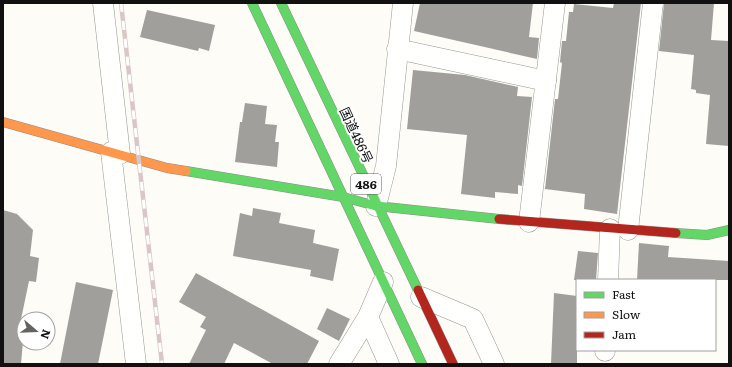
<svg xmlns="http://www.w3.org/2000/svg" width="732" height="367" viewBox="0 0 732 367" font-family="Literata,'Noto Sans JP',serif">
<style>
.building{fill:#a19f9c}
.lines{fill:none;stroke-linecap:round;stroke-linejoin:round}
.street-casing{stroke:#979795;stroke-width:21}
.fast-casing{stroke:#8e8d8b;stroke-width:10}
.slow-casing{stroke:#8e8d8b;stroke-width:10}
.jam-casing{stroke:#8e8d8b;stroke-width:10}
.street{stroke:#fffffe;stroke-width:20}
.fast{stroke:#63d668;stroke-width:9}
.slow{stroke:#ff974d;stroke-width:9}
.jam{stroke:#b3261e;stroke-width:9}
.rail-casing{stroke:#d9c6c7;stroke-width:4.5}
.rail{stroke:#fff;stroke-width:3;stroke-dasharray:9;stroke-linecap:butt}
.labels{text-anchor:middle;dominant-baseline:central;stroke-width:4;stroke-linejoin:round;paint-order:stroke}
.shield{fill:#fff;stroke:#585858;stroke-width:1}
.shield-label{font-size:12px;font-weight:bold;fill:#111}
.street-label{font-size:13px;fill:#111;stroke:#fff}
</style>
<rect width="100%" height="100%" fill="#fdfcf7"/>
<g class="building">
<path d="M420,3H533L529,37L539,38L537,59L414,31Z"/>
<path d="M614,3H641L617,214L584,209L585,194L545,189L555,99H558L562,63L560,62L562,41H566L569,12H573L574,4L613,8Z"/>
<path d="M664,3H714L711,40L729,41V146L706,144L710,95L696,93V90L691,89L694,55L659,51Z"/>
<path d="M147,10L215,25L209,51L199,48L198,51L140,37Z"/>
<path d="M413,70L465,75L518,87L517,96L532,97L522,186L518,185V194L495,192V198L461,194L467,135L407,129Z"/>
<path d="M245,103L267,106L265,124L277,125L275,142H279L277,167L235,162L240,122H242Z"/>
<path d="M253,208L281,213L279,223L315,230L313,243L339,249L333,281L310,276L311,270L233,256L240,213L252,216Z"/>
<path d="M3,210L17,214L33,230L30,256L39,258L36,282L29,281L19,329L24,330L21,364H3Z"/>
<path d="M639,243L669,246L668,257L729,261V280H637Z"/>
<path d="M578,251L598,253L596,280H574Z"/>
<path d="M196,273L319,341L307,364H273L234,343L224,364H189L206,330L200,327L206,317L179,302Z"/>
<path d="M76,282L113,290L98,364H60Z"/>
<path d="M554,293L577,296V364H551Z"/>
<path d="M327,308L350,319L339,341L317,329Z"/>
</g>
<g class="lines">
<g class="street-casing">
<g id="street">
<path d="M103,3L120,154"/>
<path d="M397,49L546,81"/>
<path d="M111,152L136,364"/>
<path d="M376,206L386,166L403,3"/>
<path d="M529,222L555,3"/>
<path d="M628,230L653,3"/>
<path d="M608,280L610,229"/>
<path d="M421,297L473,319L494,364"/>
<path d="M368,317L389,364"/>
<path d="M605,351V350"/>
<path d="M339,364L368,317L383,282"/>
</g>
</g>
<g class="fast-casing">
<g id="fast">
<path d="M252,3L422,364"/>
<path d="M281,3L418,290"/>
<path d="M186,171L343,197L376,206L499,219"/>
<path d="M676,233L707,235L729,230"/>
</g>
</g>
<g class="slow-casing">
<path id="slow" d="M3,122L167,168L186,171"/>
</g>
<g class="jam-casing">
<g id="jam">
<path d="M499,219L676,233"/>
<path d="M418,290L453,364"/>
</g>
</g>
<use href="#street" class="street"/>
<use href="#fast" class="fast"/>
<use href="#slow" class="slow"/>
<use href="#jam" class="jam"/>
<g class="rail-casing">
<path id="rail" d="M121,3L162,364"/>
</g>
<use href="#rail" class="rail"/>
</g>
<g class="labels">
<rect class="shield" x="351" y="174" width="30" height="20" rx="3"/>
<g class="shield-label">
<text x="366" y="184">486</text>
</g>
<g class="street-label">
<text transform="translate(357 135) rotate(65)">国道486号</text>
</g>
</g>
<rect width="732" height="367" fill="none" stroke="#111111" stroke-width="8"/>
<rect x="576" y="279" width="140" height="72" fill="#ffffff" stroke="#a0a0a0"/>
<rect x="584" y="292" width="20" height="6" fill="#63d668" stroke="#a0a0a0"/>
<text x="612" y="299" font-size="12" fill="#111111">Fast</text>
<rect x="584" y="312" width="20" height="6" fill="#ff974d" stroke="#a0a0a0"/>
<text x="612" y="319" font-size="12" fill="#111111">Slow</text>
<rect x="584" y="332" width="20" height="6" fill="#b3261e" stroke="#a0a0a0"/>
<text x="612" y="339" font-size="12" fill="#111111">Jam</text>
<g transform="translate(36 331) rotate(109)"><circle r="19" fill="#ffffff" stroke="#a0a0a0"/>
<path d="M0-3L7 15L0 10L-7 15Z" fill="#646362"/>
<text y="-6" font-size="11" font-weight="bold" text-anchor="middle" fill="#111111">N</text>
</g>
</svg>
